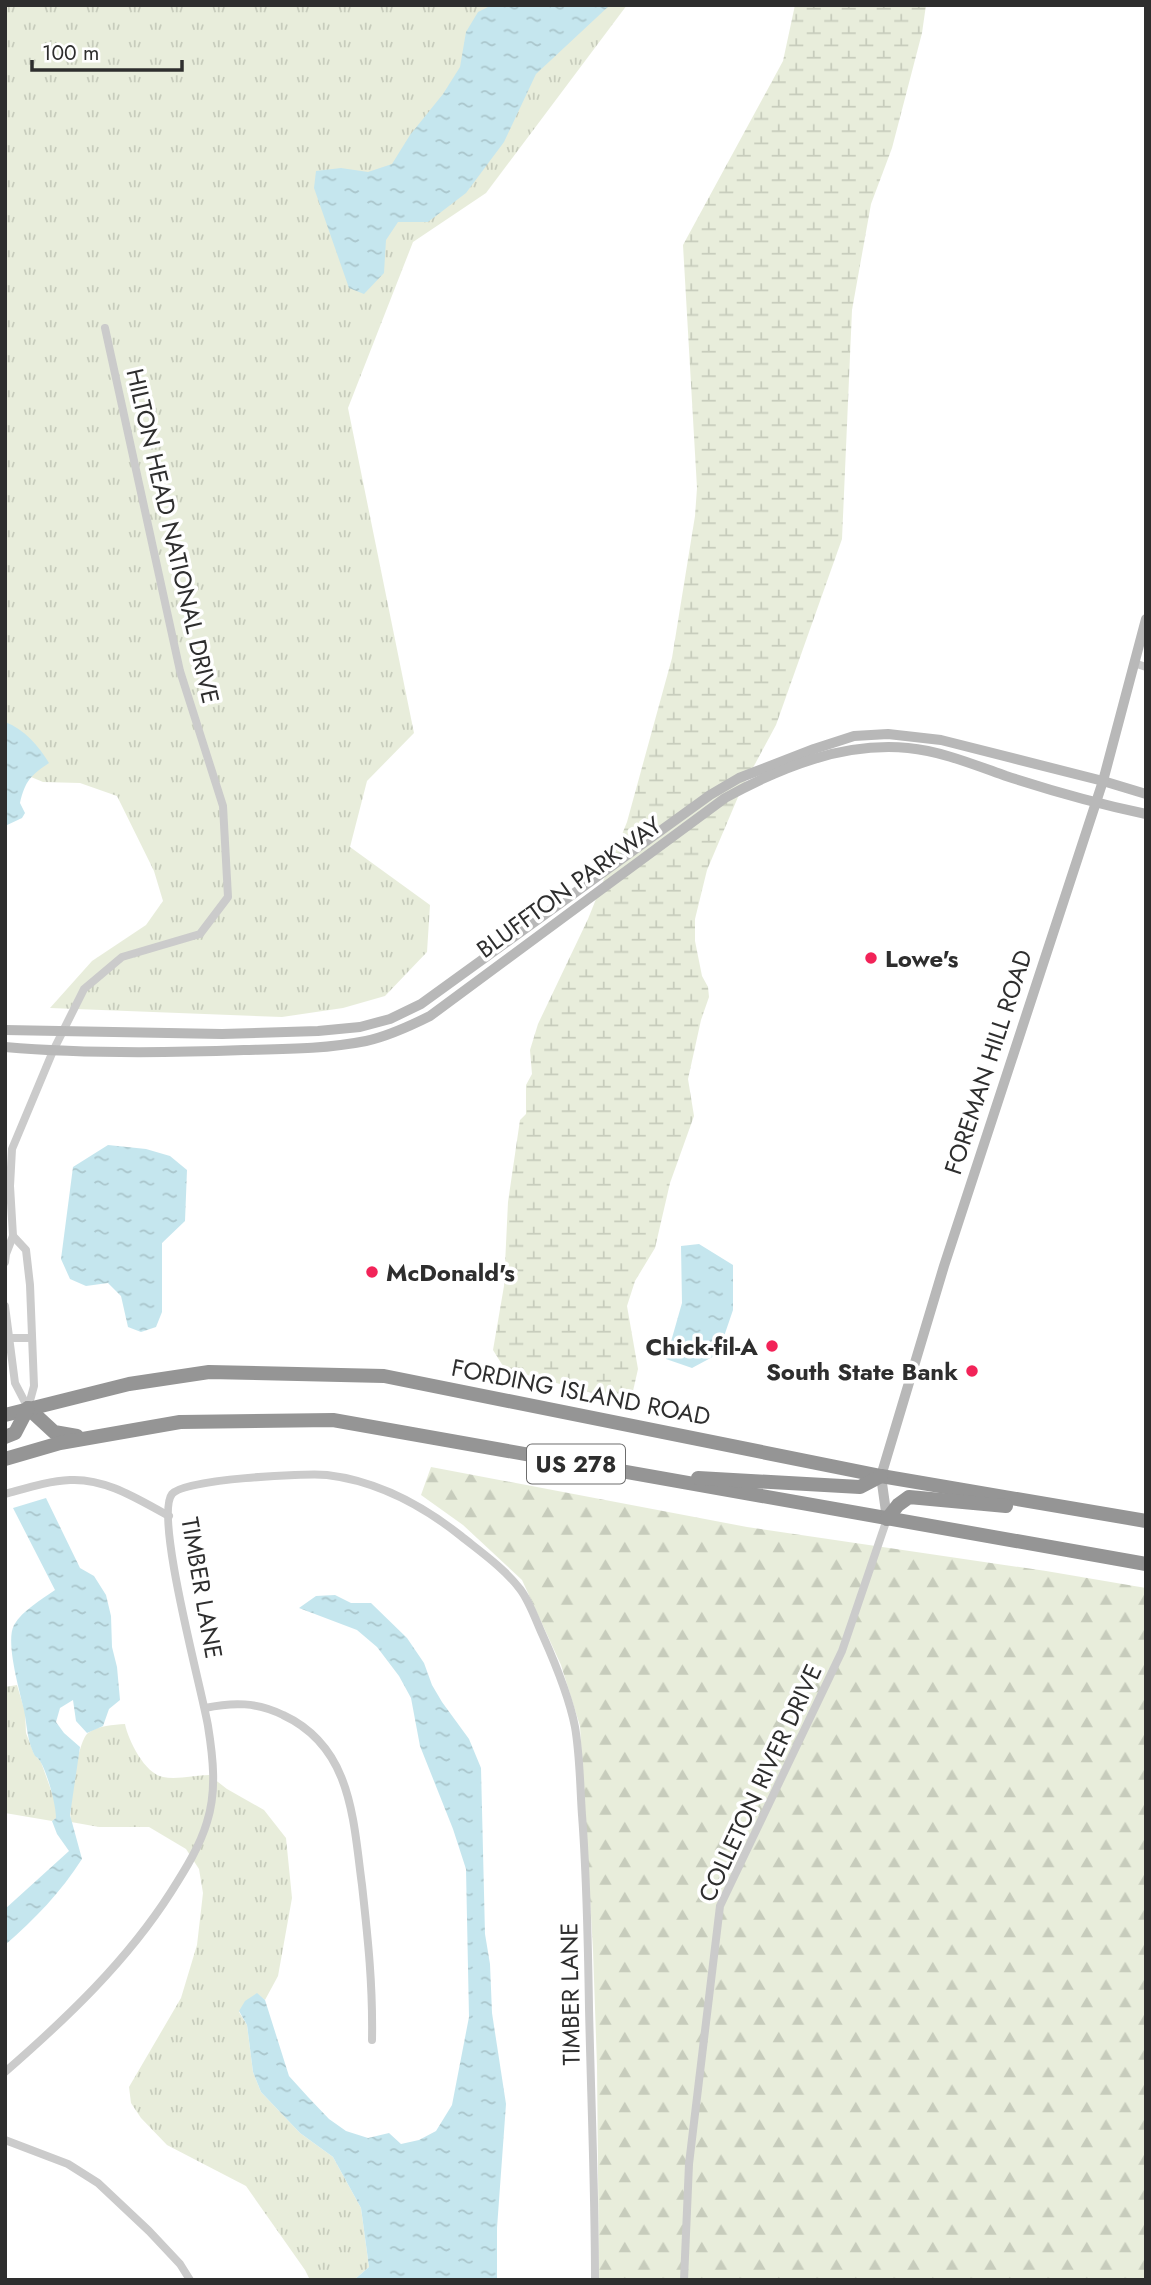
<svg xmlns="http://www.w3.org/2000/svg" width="1151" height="2285" viewBox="0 0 1151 2285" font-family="Jost,sans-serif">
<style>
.grass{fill:url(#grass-tufts)}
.forest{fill:url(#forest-firs)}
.wetland{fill:url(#wetland-marsh)}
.water{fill:url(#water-ripples)}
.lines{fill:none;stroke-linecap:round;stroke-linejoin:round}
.street{stroke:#cbcbcb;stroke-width:8}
.secondary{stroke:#b8b8b8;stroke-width:10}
.highway{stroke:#959595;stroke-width:14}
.poi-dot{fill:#f22358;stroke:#fff;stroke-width:2.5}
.labels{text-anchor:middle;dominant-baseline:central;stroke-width:7;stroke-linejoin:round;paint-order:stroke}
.shield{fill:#fff;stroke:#6d6d6d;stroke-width:2}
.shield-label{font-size:23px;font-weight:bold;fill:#2e2e2e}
.street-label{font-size:24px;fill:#2e2e2e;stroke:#fff}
.poi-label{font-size:24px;font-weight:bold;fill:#2e2e2e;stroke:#fff;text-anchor:start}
</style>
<defs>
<pattern id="grass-tufts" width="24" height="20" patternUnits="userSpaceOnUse" patternTransform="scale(1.75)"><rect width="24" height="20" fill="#e8eddb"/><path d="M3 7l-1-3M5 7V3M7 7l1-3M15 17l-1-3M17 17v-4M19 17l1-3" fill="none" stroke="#c7ccbc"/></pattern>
<pattern id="forest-firs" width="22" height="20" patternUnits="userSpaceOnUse" patternTransform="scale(1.75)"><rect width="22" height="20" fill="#e8eddb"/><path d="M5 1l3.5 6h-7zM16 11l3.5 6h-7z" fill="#c7ccbc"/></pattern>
<pattern id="wetland-marsh" width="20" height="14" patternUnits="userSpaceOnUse" patternTransform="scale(1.75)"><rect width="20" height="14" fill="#e8eddb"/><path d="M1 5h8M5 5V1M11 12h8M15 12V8" fill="none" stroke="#c7ccbc"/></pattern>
<pattern id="water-ripples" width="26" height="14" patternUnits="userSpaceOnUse" patternTransform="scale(1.75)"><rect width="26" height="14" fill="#c5e6ee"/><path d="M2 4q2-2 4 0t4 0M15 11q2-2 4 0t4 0" fill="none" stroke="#aac6cc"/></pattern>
</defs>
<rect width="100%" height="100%" fill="#fff"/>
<g class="grass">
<path d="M5,5H627L486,193L413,242L348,408L414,733L367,781L350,847L430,905L427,952L385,996L343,1008L282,1017L50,1008L92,961L146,925L163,901L154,871L117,796L80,783L43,782L5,766Z"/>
<path d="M17,1685L25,1712L26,1733L34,1754L41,1762L56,1804V1818L52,1821L5,1813V1687Z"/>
<path d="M125,1724C128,1740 145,1774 163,1777C177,1780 195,1775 209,1775L227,1789L264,1810L286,1838L292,1898L278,1976L265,2000L257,1994L239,2012L247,2025L253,2072L261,2092L300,2133L333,2157L361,2208L369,2267L354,2280H310L305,2270L246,2186L167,2145L141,2118L131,2103L129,2087L181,1998L197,1945L203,1893L199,1869L186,1849L149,1827H99L71,1822C68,1807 77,1742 88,1733C99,1725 113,1725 125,1724Z"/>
</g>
<path class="forest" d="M431,1467L747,1527L1046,1571L1146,1588V2280H599L597,2066L593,1950L580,1726L561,1665L522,1580L463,1525L421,1495Z"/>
<path class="wetland" d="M795,5H926L922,33L892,148L871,204L852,310L842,539L776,725L741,790L707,870L695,919V941L702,976L708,987L709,997L701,1020L688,1079L694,1116L670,1183L655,1248L635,1281L627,1306L638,1369L633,1391L621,1401L513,1371L503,1366L493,1350L504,1286L508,1202L520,1120L526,1114V1085L532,1074L530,1050L538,1024L588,919L627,822L672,658L695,516L697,488L683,245L783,61Z"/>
<g class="water">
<path d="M492,5H610L536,74L504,142L466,193L428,222H398L386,240L384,273L364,294L349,288L314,188L316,171L341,168L368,172L392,164L410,135L443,94L460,67L466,32L478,12Z"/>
<path d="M5,722C24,729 39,746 49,763C31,775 25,781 20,803L25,813L22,818L5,826Z"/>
<path d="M108,1145L146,1149L170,1156L187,1170L185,1221L162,1243V1312L156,1327L141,1332L128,1327L121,1296L108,1283L86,1286L70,1279L61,1259L73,1167Z"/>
<path d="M699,1244L733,1265V1310L718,1354L692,1368L666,1359L682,1303L681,1246Z"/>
<path d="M46,1498L80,1568L94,1576L106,1595L111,1616L112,1647L117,1667L120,1700L109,1709L103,1726L87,1733L76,1721L73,1700L60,1708L56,1722L64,1733L80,1747L70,1815L82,1859C61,1892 35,1919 5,1945V1909L69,1851L57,1834L52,1821L56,1818C56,1804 47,1772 40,1761C36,1755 36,1759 33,1752C27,1738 27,1725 24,1710C20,1692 5,1642 14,1625C23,1610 41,1600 55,1590L13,1508Z"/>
<path d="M335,1595L351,1603H371L407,1638L424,1663L432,1685L442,1702L469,1739L481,1768L485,1934L490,1964L492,2013L506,2104L497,2228V2280H354L369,2267L361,2208L333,2157L300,2133L261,2092L253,2072L247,2025L239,2011L245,2001L257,1993L265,2000L289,2076L308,2097L329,2119L346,2131L368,2138L389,2133L401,2144L419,2140L436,2131L452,2105L469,2017L466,1869L453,1829L420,1746L411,1698L399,1676L377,1647L357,1630L299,1608L316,1596Z"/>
</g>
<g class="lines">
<g class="street">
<path d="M1134,663L1146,667"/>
<path d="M13,1236L26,1250L30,1285L34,1386L28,1408"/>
<path d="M5,1262L6,1254L13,1236L10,1186L12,1149L53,1051L84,989L122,957L200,934L228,897L223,806L180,671L105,328"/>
<path d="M5,1306L15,1383L28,1408"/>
<path d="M9,1338H31"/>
<path d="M5,1494C27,1488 48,1481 70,1480C106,1478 139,1500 169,1516"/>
<path d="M205,1708C233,1702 257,1702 283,1715C352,1747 353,1819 362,1885C368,1939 373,1986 372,2040"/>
<path d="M5,2072C67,2018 127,1961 171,1892C185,1870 200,1846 207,1822C217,1791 213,1757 208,1726C202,1690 154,1516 172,1494C184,1479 304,1473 327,1475C377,1481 422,1505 461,1536C481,1552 504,1568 520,1589C530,1602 536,1621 543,1636C556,1665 569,1696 575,1727C580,1756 580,1786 582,1815C587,1879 588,1943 589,2008C591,2098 595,2189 595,2280"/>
<path d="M5,2140L68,2164L98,2183L149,2231L180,2264L190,2280"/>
<path d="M684,2280L689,2164L720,1906L842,1651L887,1519"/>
</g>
<g class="secondary">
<path d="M5,1030L222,1034L318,1031L360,1027L390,1019L421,1004L710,795L739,778L814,749L854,736L888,734L941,740L1103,781L1146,794"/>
<path d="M5,1047C84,1054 165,1053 244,1050C285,1049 326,1049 366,1041C389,1036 410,1026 430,1016L725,798C781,767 843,742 908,748C941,751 975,765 1006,776C1052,791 1098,804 1146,814"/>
<path d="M887,1519L881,1476L944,1266L1103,781L1146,619"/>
</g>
<g class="highway">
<path d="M28,1408L54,1432L77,1436"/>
<path d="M5,1415L129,1384L209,1372L384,1376L881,1476L1146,1521"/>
<path d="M5,1437L15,1433L28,1408"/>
<path d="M5,1459L60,1443L180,1422L333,1420L1146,1564"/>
<path d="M698,1478L860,1487L881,1476"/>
<path d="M887,1519L898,1505L909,1497L1006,1506"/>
</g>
</g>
<g class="poi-dot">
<circle cx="871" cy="958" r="7"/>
<circle cx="372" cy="1272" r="7"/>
<circle cx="772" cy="1346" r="7"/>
<circle cx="972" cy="1371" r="7"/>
</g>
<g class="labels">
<rect class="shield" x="527" y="1444.5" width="98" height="39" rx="5"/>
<g class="shield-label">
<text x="576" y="1464">US 278</text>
</g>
<g class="street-label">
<text transform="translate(173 536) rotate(77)">HILTON HEAD NATIONAL DRIVE</text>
<text transform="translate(569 887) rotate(-36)">BLUFFTON PARKWAY</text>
<text transform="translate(988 1062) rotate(-72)">FOREMAN HILL ROAD</text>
<text transform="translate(581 1392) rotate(11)">FORDING ISLAND ROAD</text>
<text transform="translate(202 1588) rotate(80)">TIMBER LANE</text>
<text transform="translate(760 1783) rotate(-65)">COLLETON RIVER DRIVE</text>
<text transform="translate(570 1994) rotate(-91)">TIMBER LANE</text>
</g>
<g class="poi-label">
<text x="885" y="958">Lowe's</text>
<text x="386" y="1272">McDonald's</text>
<text x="758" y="1346" text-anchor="end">Chick-fil-A</text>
<text x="958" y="1371" text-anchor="end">South State Bank</text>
</g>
</g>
<rect width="1151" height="2285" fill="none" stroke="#2e2e2e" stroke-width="14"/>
<path d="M32 60v10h150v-10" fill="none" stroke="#2e2e2e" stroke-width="3.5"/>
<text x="42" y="60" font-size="21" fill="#2e2e2e" stroke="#ffffff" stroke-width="5" paint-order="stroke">100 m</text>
</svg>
